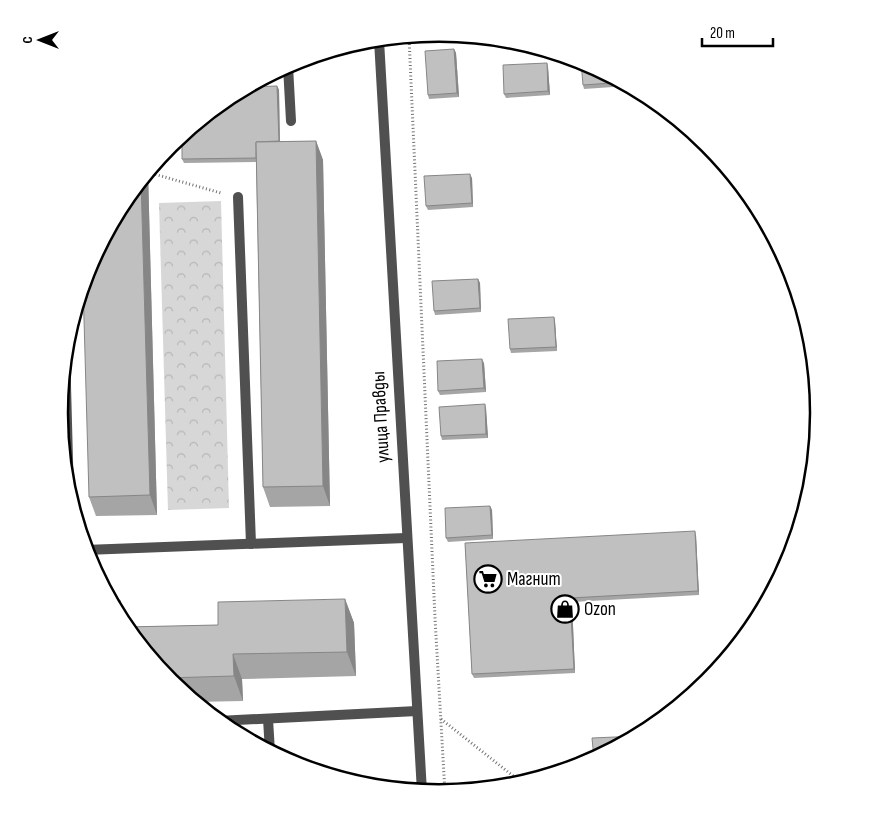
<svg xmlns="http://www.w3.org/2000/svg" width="877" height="827" viewBox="0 0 877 827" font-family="'Sofia Sans Condensed',sans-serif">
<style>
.park{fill:url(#park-crowns)}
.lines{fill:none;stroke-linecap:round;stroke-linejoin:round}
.path{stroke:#727272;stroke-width:3;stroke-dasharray:1 2.5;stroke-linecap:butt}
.service{stroke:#505050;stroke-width:10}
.tertiary{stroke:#505050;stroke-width:10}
.wall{fill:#a5a5a5}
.shaded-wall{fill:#868686}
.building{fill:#c0c0c0;stroke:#868686}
.labels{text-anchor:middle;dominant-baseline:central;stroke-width:4;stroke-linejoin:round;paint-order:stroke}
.street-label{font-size:19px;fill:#000;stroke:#fff}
.poi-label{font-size:19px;fill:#000;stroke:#fff;text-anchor:start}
.rim{fill:none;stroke:#000;stroke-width:2.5}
</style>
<defs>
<pattern id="park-crowns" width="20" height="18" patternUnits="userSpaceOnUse" patternTransform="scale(1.25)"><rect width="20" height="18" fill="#d7d7d7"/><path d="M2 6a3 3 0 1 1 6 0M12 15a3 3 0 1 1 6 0" fill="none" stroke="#b7b7b7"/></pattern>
</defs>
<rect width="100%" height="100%" fill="#fff"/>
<path class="park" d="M221,201L229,508L168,510L159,203Z"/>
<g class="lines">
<g class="path">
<path d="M409,37L435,618L445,793"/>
<path d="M153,165L154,174L221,193"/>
<path d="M441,719L522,783"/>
</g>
<g class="service">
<path d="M288,66L291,121"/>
<path d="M238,197L251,544"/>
<path d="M65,348L69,498"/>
<path d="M85,550L406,538"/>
<path d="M268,719L270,752"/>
<path d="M218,721L417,711"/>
</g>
<path class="tertiary" d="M379,40L422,792"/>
</g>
<g class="wall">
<path d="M454,49L456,53L459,97L429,99L428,95Z"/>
<path d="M547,63L548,67L550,95L506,98L504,94Z"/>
<path d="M584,63L612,78L613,87L584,89L583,85Z"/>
<path d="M277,86L279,90L280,141H316L323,160L330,506L270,507L263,487L256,162L184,163L182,159Z"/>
<path d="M148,172L157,515L96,516L89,497L123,202Z"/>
<path d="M472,178L473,207L428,210L426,206Z"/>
<path d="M478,279L480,283L481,312L435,315L434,311Z"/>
<path d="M554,317L555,321L557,351L511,353L510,349Z"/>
<path d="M484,363L486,392L440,395L438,391Z"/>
<path d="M486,408L488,438L442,440L441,436Z"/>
<path d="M490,506L492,510L493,539L448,542L446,538Z"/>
<path d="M696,535L699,595L572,602L575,673L474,678L472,674L465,543Z"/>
<path d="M345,599L354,623L356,676L242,679L243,701L194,702L170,682L123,624H129V627L218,625Z"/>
</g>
<g class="shaded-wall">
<path d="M454,49L456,53L459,97L457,93Z"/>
<path d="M547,63L548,67L550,95L548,91Z"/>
<path d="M277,86L279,90L280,161L279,157Z"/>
<path d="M316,141L323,160L330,506L323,486Z"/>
<path d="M148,172L157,515L150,495L141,180Z"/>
<path d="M470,174L472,178L473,207L472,203Z"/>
<path d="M478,279L480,283L481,312L480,308Z"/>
<path d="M554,317L555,321L557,351L556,347Z"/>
<path d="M482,359L484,363L486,392L484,388Z"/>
<path d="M485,404L486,408L488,438L486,434Z"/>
<path d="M490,506L492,510L493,539L492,535Z"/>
<path d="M695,531L696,535L699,595L698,591Z"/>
<path d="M570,598L572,602L575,673L574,669Z"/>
<path d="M345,599L354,623L356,676L347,652Z"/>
<path d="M120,600L129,624V632L120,620Z"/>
<path d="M233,654L242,679L243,701L234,676Z"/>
</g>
<g class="building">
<path d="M454,49L457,93L428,95L425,51Z"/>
<path d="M581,62L611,77V83L583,85Z"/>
<path d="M547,63L548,91L504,94L503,65Z"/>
<path d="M277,86L279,141L256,142V158L182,159V135L228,98L247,87Z"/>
<path d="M316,141L323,486L263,487L256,142Z"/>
<path d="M470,174L472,203L426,206L424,176Z"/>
<path d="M141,180L150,495L89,497L83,283L88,268L123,202Z"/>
<path d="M478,279L480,308L434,311L432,281Z"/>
<path d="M554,317L556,347L510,349L508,319Z"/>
<path d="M482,359L484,388L438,391L437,361Z"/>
<path d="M485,404L486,434L441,436L439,407Z"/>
<path d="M490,506L492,535L446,538L445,508Z"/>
<path d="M695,531L698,591L570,598L574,669L472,674L465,543Z"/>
<path d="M345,599L347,652L233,654L234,676L166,678L125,627L218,625V602Z"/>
<path d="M110,600H120V620Z"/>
<path d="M638,736L594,759L592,738Z"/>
</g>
<defs>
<g id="supermarket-ring" transform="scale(1.4375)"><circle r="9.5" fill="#fff" stroke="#000" stroke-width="1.5"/><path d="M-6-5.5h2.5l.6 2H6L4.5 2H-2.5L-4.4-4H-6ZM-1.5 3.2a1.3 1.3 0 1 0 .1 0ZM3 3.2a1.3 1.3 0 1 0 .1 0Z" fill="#000"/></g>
<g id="shop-ring" transform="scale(1.4375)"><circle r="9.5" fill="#fff" stroke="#000" stroke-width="1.5"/><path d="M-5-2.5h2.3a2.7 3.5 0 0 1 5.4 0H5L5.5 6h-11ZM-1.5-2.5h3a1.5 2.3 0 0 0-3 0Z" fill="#000"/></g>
</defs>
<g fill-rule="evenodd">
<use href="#supermarket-ring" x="488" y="579"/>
<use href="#shop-ring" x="565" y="609"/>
</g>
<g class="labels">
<g class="street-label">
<text transform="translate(381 417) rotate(-93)">улица Правды</text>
</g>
<g class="poi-label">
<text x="507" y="579">Магнит</text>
<text x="584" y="609">Ozon</text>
</g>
</g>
<path d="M0 0H877V827H0ZM68 413a371 371 0 1 1 742 0a371 371 0 1 1-742 0Z" fill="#fff" fill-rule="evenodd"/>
<path class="rim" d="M68 413a371 371 0 1 1 742 0a371 371 0 1 1-742 0Z"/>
<g transform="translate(40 40) rotate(270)" stroke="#ffffff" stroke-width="4" paint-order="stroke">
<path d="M0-4L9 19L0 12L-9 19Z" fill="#000000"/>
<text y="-8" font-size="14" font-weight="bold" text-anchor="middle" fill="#000000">С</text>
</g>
<path d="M702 38v8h71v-8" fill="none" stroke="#000000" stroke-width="2.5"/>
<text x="710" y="38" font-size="15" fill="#000000" stroke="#ffffff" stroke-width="4" paint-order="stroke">20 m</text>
</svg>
